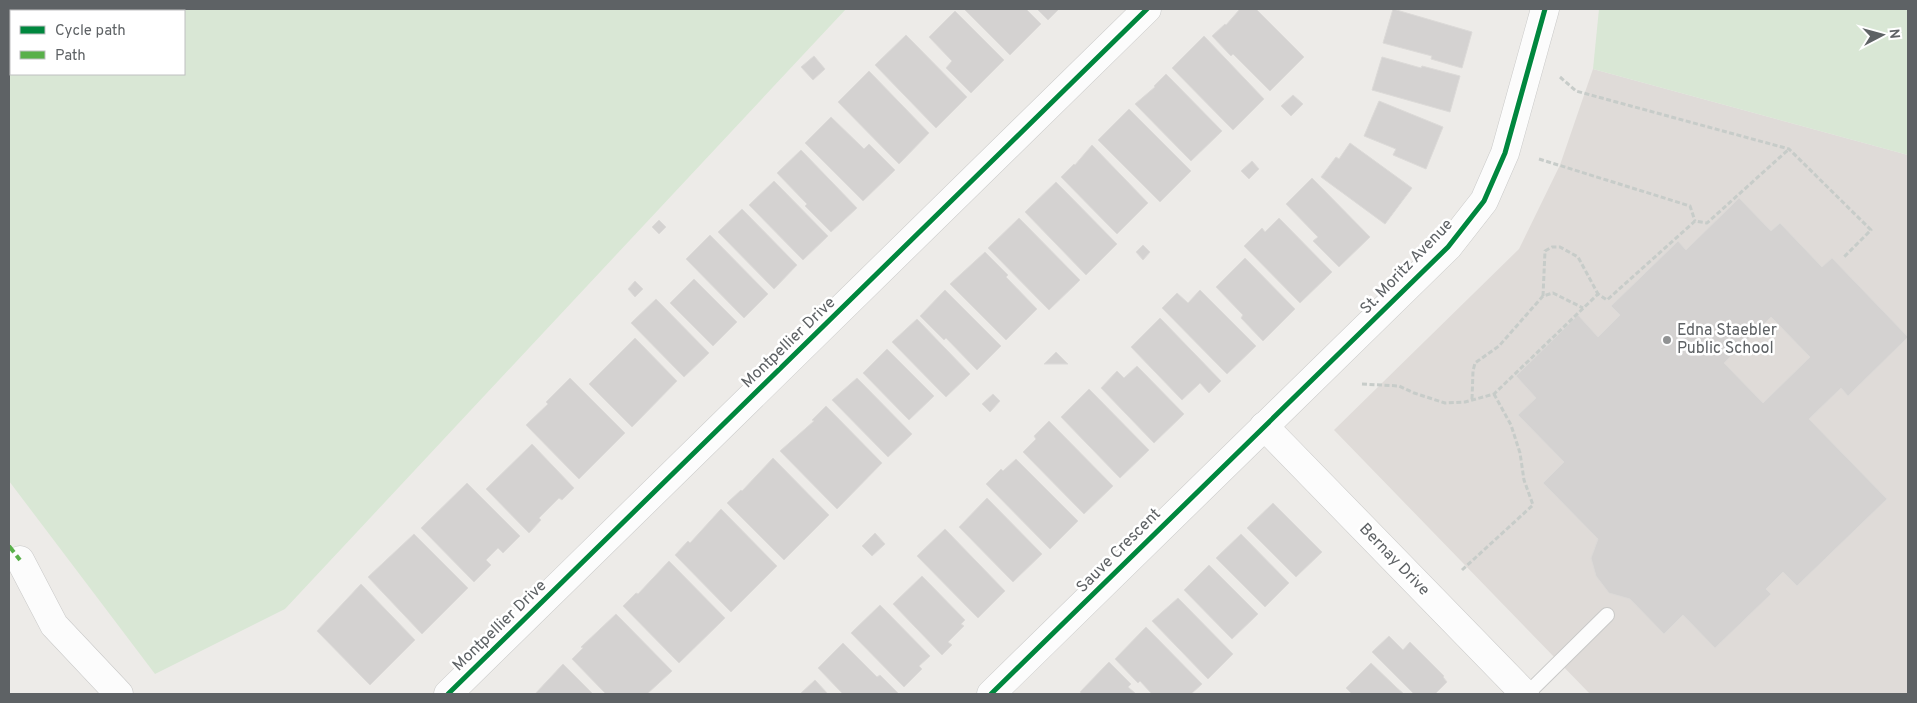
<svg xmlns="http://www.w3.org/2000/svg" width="1917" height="703" viewBox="0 0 1917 703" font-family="Overpass,sans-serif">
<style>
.education{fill:#dfdbd8}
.green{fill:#d9e7d5;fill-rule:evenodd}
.building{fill:#d4d2d1;stroke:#dcdad8;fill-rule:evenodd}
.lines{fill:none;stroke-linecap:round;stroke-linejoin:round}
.service-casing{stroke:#c9c9c8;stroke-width:16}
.minor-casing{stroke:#c9c9c8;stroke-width:29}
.path{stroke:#c7ccc9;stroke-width:3;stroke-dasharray:5 2.5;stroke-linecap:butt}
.service{stroke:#fcfcfc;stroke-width:14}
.minor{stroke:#fcfcfc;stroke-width:28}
.quiet{stroke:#59b04a;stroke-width:4;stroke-dasharray:8 4;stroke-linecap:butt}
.cycleway-casing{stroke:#fff;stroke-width:8}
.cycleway{stroke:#00873e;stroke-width:5}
.poi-dot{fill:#909293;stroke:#fff;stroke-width:2}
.labels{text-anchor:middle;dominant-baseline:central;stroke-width:5;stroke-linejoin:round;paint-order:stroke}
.street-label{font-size:16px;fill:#5e6265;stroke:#fff}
.poi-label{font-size:16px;fill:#5e6265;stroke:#fff;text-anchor:start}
</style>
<rect width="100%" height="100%" fill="#edebe8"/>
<path class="education" d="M1593,69L1908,155V694H1590L1334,430L1519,249L1560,165Z"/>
<g class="green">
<path d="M9,9H846L285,609L155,674L9,481ZM11,11H184V74H11Z"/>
<path d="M1599,9H1908V155L1593,69Z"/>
</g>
<g class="building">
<path d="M964,9H1026L1041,24L1010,55Z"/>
<path d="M1037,9H1059L1048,20Z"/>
<path d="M1240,9H1256L1304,57L1270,91L1233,54L1231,56L1212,36L1225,24L1226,25Z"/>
<path d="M1393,9L1472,32L1462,68L1431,59L1432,56L1383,43Z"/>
<path d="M955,11L1004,60L971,93L946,68L952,61L929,37Z"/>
<path d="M906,35L967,97L936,128L875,65Z"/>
<path d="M1204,36L1264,99L1233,130L1172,68Z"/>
<path d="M814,56L825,69L813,80L801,67Z"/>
<path d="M1382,57L1421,68L1422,66L1460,76L1450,112L1372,90Z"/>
<path d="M869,71L929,133L899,164L838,102Z"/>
<path d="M1166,74L1222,131L1191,161L1135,104L1155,87L1154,86Z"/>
<path d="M1293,95L1303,104L1291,116L1281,106Z"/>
<path d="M1379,101L1443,127L1426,169L1393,155L1396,149L1364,136Z"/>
<path d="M1129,109L1191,171L1160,202L1098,140Z"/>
<path d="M831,117L864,149L869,144L895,170L863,201L805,143Z"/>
<path d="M1350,143L1412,188L1385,224L1321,177L1336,157L1339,159Z"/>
<path d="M1092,145L1148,203L1117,234L1061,177L1074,164L1075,165Z"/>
<path d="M801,150L857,208L831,232L805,206L807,204L777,173Z"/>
<path d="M1252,161L1259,169L1249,179L1241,171Z"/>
<path d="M1312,178L1370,237L1339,267L1313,241L1318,237L1286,204Z"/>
<path d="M774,181L828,236L803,260L749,205Z"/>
<path d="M1056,182L1117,244L1086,275L1025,212Z"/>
<path d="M1739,198L1771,231L1780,223L1822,267L1832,258L1908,337L1848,396L1841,388L1809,419L1887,499L1797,586L1783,572L1766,589L1771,594L1715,648L1683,615L1664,634L1630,599L1609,593L1596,576L1591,558L1598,539L1543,483L1564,462L1518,415L1536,398L1516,376L1578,315L1598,337L1620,315L1611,306L1678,241L1686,250ZM1771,317L1810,357L1763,403L1724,363Z"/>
<path d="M742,209L797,265L774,289L718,232Z"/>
<path d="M1019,218L1080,280L1049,310L988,248Z"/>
<path d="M1279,218L1332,272L1300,303L1244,246L1262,228L1265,232Z"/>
<path d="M659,220L666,227L659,234L652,227Z"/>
<path d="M710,235L768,294L744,318L686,259Z"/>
<path d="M1143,245L1150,252L1143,260L1136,252Z"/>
<path d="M985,252L1008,275L1006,277L1037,309L1006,340L950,284Z"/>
<path d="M1245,258L1295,309L1263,341L1241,318L1243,315L1216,287Z"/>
<path d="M694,279L737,322L713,346L670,303Z"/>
<path d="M635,281L643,289L635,297L628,289Z"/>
<path d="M945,290L1001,346L977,370L946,338L944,340L920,316Z"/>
<path d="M1200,290L1256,346L1227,374L1162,308L1177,293L1188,303Z"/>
<path d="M656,299L709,353L684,377L631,323Z"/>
<path d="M1160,318L1221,381L1209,393L1200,383L1182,400L1131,347Z"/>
<path d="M917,319L970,374L946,397L892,342Z"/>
<path d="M635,338L677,381L632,427L589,384Z"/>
<path d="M887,349L934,396L909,420L863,373Z"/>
<path d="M1056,352L1068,364H1044Z"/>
<path d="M1137,366L1184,414L1154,443L1101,388L1117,371L1124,378Z"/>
<path d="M570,378L625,433L579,479L526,425L548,404L546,402Z"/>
<path d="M857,378L912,434L888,457L832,400Z"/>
<path d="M1089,389L1149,450L1120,478L1061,417Z"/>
<path d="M993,394L1000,401L990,412L982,404Z"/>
<path d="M826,406L882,463L837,509L780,451L814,421L812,420Z"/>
<path d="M1049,421L1113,486L1084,514L1023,452L1036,439L1034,436Z"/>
<path d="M532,444L574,488L562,500L559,498L539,518L541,520L529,533L486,489Z"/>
<path d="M773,458L829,515L784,560L727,503L741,490L742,491Z"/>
<path d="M1016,459L1078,521L1050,549L986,484L1001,469L1003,471Z"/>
<path d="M467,483L520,536L503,553L498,548L486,560L491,565L474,582L421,528Z"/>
<path d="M987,498L1042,554L1013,582L959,527Z"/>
<path d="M1273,503L1322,552L1296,577L1247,528Z"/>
<path d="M721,509L777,566L731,612L675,555L688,541L690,543Z"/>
<path d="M945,529L1005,591L978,618L917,556Z"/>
<path d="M875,533L885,544L872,556L862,546Z"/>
<path d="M414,534L468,588L422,634L368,577Z"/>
<path d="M1241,534L1289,583L1265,607L1216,558Z"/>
<path d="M669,561L725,618L679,663L623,606L636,593L638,594Z"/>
<path d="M1209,565L1258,614L1232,639L1184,590Z"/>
<path d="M922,576L965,620L961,624L964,626L948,642L952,645L942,655L893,604Z"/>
<path d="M361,584L415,640L370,685L317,631Z"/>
<path d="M1178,598L1233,654L1208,679L1152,621Z"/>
<path d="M880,605L930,656L919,666L922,669L904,687L851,633Z"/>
<path d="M616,614L672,671L647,694H606L572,659L583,648L581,647Z"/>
<path d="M1146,627L1202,684L1191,694H1152L1140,681L1138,683L1115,659Z"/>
<path d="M1389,636L1403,650L1410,642L1444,676L1443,677L1447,682L1435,694H1414L1372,652Z"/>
<path d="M843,643L877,677L880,675L899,694H843L818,668Z"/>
<path d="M1109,662L1131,684L1128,687L1136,694H1082L1080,692Z"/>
<path d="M1371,663L1397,688L1404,694H1352L1346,688Z"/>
<path d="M563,664L593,694H535Z"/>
<path d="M815,680L828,694H800Z"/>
</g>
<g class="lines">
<g class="service-casing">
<path id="service" d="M1527,694L1607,615"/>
</g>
<g class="minor-casing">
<g id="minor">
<path d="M1264,426L1525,694"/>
<path d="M20,560L54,625L119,694"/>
<path d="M448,694L1147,9"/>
<path d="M991,694L1448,247L1484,201L1505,153L1545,9"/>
</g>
</g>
<g class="path">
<path d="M1560,77L1576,91L1789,149L1871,230L1844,257"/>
<path d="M1539,159L1690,206L1695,221"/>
<path d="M1543,296L1545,251L1552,247H1560L1578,257L1598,294"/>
<path d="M1362,384L1399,386L1414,393L1445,403L1465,402L1494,394L1598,294L1607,300L1695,221L1707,223L1789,149"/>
<path d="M1472,399L1473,371L1475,363L1499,346L1543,296L1553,293L1583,308"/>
<path d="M1462,570L1533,505L1524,480L1520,453L1511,425L1494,394"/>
</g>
<use href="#service" class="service"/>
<use href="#minor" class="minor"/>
<path class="quiet" d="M9,546L20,560"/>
<g class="cycleway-casing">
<g id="cycleway">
<path d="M448,694L1147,9"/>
<path d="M991,694L1448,247L1484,201L1505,153L1545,9"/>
</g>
</g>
<use href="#cycleway" class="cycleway"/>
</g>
<circle class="poi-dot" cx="1667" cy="340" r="5"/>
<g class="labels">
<g class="street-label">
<text transform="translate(1407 267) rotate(-46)">St. Moritz Avenue</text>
<text transform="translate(789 343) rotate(-44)">Montpellier Drive</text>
<text transform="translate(1119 551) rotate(-45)">Sauve Crescent</text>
<text transform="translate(1394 560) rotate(46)">Bernay Drive</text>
<text transform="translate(500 626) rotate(-44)">Montpellier Drive</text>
</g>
<g class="poi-label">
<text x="1677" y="331">Edna Staebler<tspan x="1677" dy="18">Public School</tspan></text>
</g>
</g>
<rect width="1917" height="703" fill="none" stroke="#5e6265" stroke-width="20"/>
<rect x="10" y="10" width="175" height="65" fill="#ffffff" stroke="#bfc0c1"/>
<rect x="20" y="26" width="25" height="8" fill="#00873e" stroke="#bfc0c1"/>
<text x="55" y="35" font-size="15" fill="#5e6265">Cycle path</text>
<rect x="20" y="51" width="25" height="8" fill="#59b04a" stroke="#bfc0c1"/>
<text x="55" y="60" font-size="15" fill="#5e6265">Path</text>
<g transform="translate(1882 35) rotate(84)" stroke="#ffffff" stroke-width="4" paint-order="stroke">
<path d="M0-4L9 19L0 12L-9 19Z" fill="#5e6265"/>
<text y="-8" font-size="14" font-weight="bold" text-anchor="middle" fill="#5e6265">N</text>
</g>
</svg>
